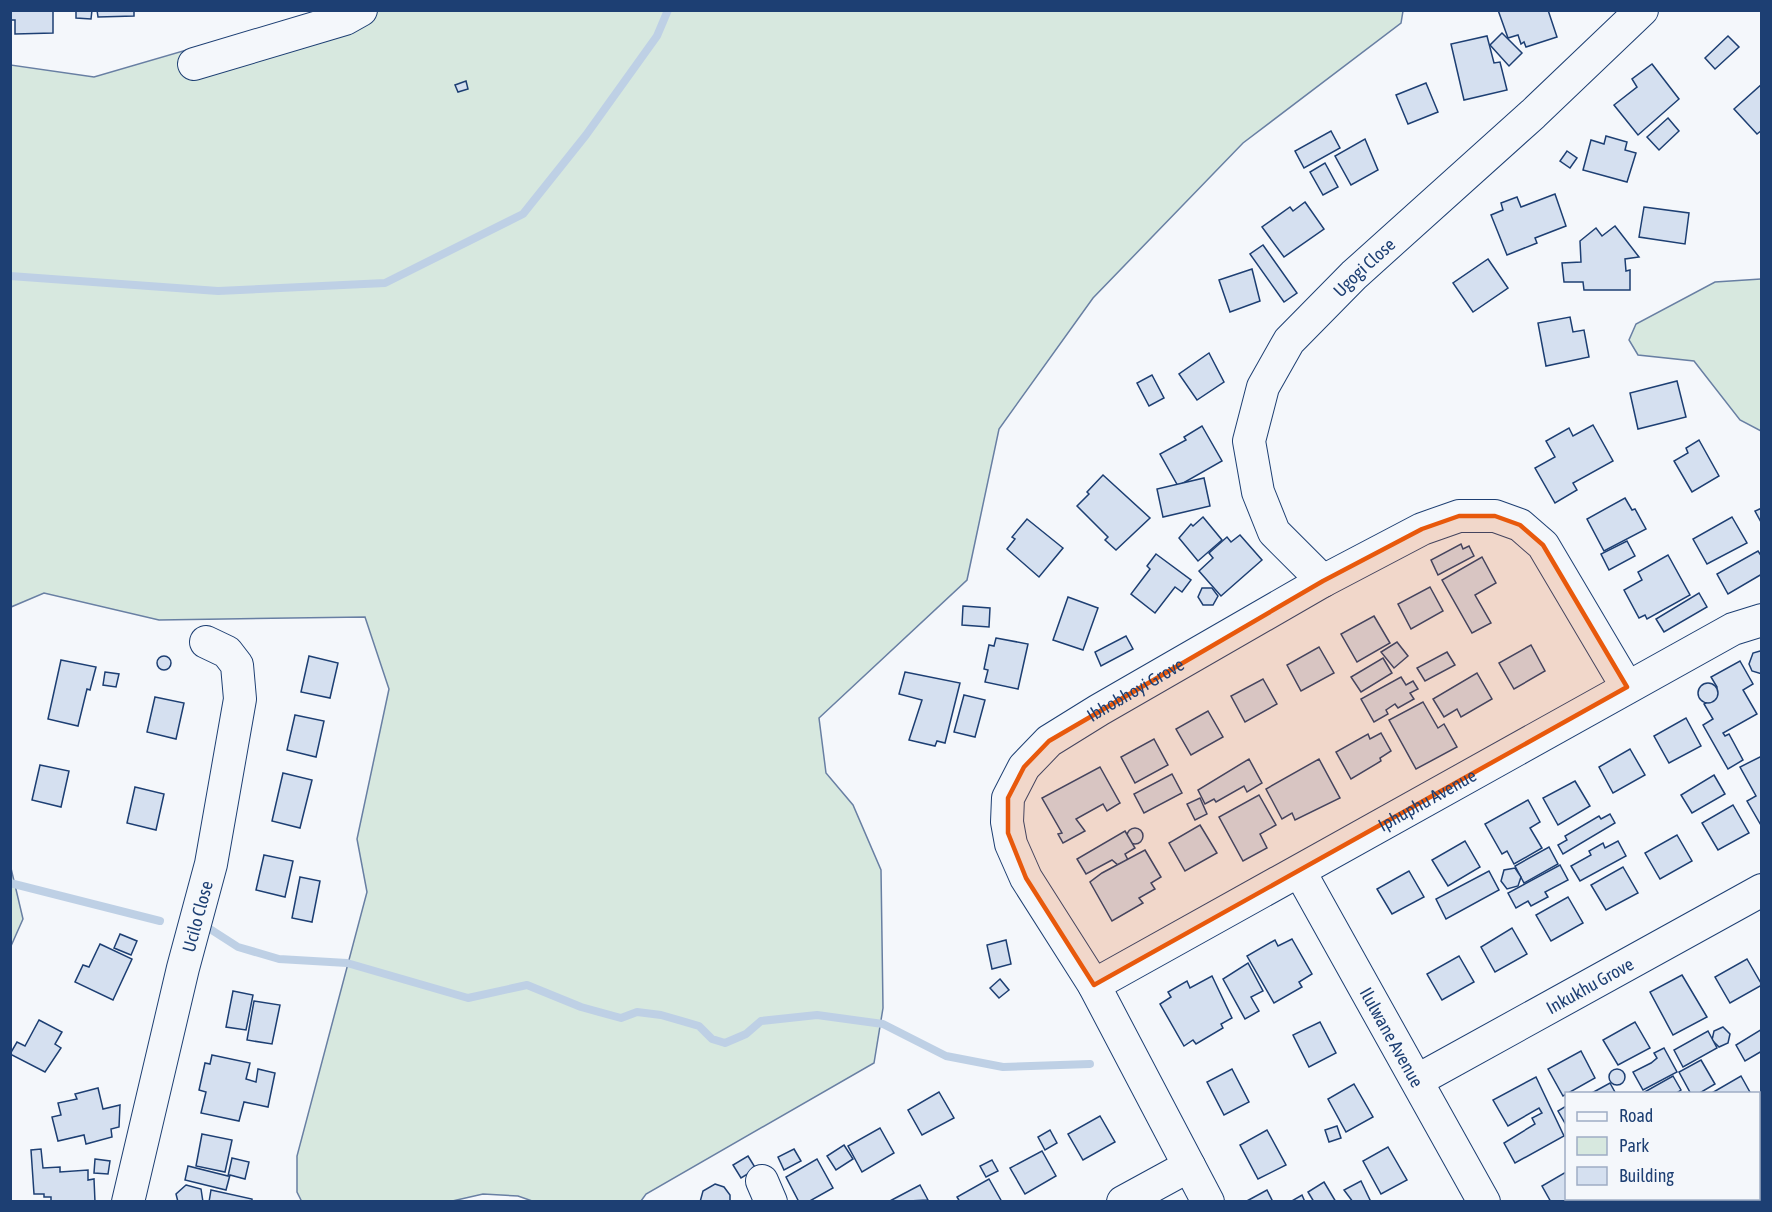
<svg xmlns="http://www.w3.org/2000/svg" width="1772" height="1212" viewBox="0 0 1772 1212" font-family="'Asap Condensed',sans-serif">
<style>
.green{fill:#d7e8df;stroke:#687fa3;stroke-width:1.5}
.lines{fill:none;stroke-linecap:round;stroke-linejoin:round}
.stream{stroke:#bed0e5;stroke-width:8}
.building{fill:#d5e0f0;stroke:#1d3f73;stroke-width:1.5}
.minor-casing{stroke:#1d3f73;stroke-width:34}
.minor{stroke:#f4f7fb;stroke-width:32}
.marked{fill:#e8590c;fill-opacity:0.2;stroke:#e8590c;stroke-width:4.5;stroke-linejoin:round}
.labels{text-anchor:middle;dominant-baseline:central;stroke-width:4.5;stroke-linejoin:round;paint-order:stroke}
.street-label{font-size:18px;fill:#1d3f73;stroke:#f4f7fb}
</style>
<rect width="100%" height="100%" fill="#f4f7fb"/>
<g class="green">
<path d="M324,10L1403,11L1401,23L1243,143L1093,298L999,429L967,580L819,718L826,773L853,805L881,870L883,1008L874,1063L646,1194L641,1201L535,1202L518,1196L483,1194L448,1202H302L297,1192V1156L367,892L357,839L389,689L365,617L159,620L44,593L11,607V65L94,77Z"/>
<path d="M1761,279H1762L1761,431L1740,420L1694,361L1638,355L1629,340L1636,324L1715,282Z"/>
<path d="M10,864L23,919L11,946H10Z"/>
</g>
<g class="lines">
<g class="stream">
<path d="M10,276L218,291L385,283L523,214L586,135L657,36L668,10"/>
<path d="M10,883L160,921"/>
<path d="M210,929L238,947L279,959L347,963L468,998L527,985L581,1007L621,1018L637,1012L661,1015L699,1026L712,1039L725,1043L746,1034L761,1021L817,1015L883,1024L946,1056L1003,1067L1090,1064"/>
</g>
</g>
<g class="building">
<path d="M10,10H53V33L15,34V20H10Z"/>
<path d="M76,10H92L91,19L76,18Z"/>
<path d="M97,10H134V16L98,17Z"/>
<path d="M1498,10H1548L1557,37L1526,47L1524,42L1521,44L1518,35L1508,38Z"/>
<path d="M1502,33L1522,53L1509,66L1490,45Z"/>
<path d="M1487,36L1494,63L1500,62L1507,90L1464,100L1451,44Z"/>
<path d="M1728,36L1739,47L1715,69L1705,58Z"/>
<path d="M1652,64L1679,99L1638,135L1614,105L1637,87L1632,79Z"/>
<path d="M466,81L468,89L458,92L455,85Z"/>
<path d="M1426,83L1438,112L1408,124L1396,95Z"/>
<path d="M1762,84V130L1757,134L1734,109Z"/>
<path d="M1668,118L1679,131L1659,150L1647,137Z"/>
<path d="M1331,131L1340,148L1304,168L1295,151Z"/>
<path d="M1606,136L1627,142L1625,150L1636,153L1627,182L1583,170L1591,140L1604,144Z"/>
<path d="M1365,139L1378,170L1351,185L1335,156Z"/>
<path d="M1567,151L1577,158L1570,168L1560,161Z"/>
<path d="M1325,163L1338,187L1323,195L1310,172Z"/>
<path d="M1555,194L1566,226L1535,238L1537,243L1507,255L1491,215L1503,210L1501,203L1517,197L1521,207Z"/>
<path d="M1305,202L1324,229L1284,257L1262,227L1290,207L1293,211Z"/>
<path d="M1644,207L1689,213L1685,244L1639,237Z"/>
<path d="M1615,226L1639,257L1625,259L1626,271L1630,270V290H1584L1583,282H1564L1562,263L1581,262L1580,241L1596,228L1602,236Z"/>
<path d="M1263,245L1297,293L1284,302L1250,254Z"/>
<path d="M1488,259L1508,288L1473,312L1453,283Z"/>
<path d="M1252,269L1260,301L1230,312L1219,280Z"/>
<path d="M1570,317L1573,332L1584,330L1589,357L1546,366L1538,323Z"/>
<path d="M1209,353L1224,382L1197,400L1179,374Z"/>
<path d="M1152,375L1164,398L1149,406L1137,383Z"/>
<path d="M1677,381L1686,417L1638,429L1630,393Z"/>
<path d="M1593,425L1613,461L1573,483L1577,490L1555,503L1535,468L1555,457L1546,441L1569,428L1573,436Z"/>
<path d="M1202,426L1222,461L1178,486L1160,454L1186,440L1184,437Z"/>
<path d="M1699,440L1719,476L1692,492L1674,461L1688,453L1686,448Z"/>
<path d="M1103,475L1150,518L1116,550L1105,540L1108,537L1077,506L1089,494L1087,492Z"/>
<path d="M1204,478L1210,506L1163,517L1157,489Z"/>
<path d="M1625,498L1632,510L1635,509L1646,529L1604,551L1587,519Z"/>
<path d="M1762,508V524L1755,511Z"/>
<path d="M1203,517L1222,540L1198,561L1179,538L1191,524L1193,526Z"/>
<path d="M1732,517L1747,543L1707,564L1693,539Z"/>
<path d="M1027,519L1063,548L1039,577L1007,549L1015,539L1012,537Z"/>
<path d="M1240,535L1262,560L1221,596L1199,571L1213,558L1209,553L1227,537L1231,542Z"/>
<path d="M1627,541L1635,556L1609,570L1601,554Z"/>
<path d="M1461,544L1463,549L1469,546L1474,556L1438,575L1431,560Z"/>
<path d="M1758,551L1762,557V574L1728,594L1717,574Z"/>
<path d="M1156,554L1191,580L1182,592L1175,587L1155,613L1131,594L1150,569L1147,566Z"/>
<path d="M1668,555L1690,595L1647,619L1645,615L1639,618L1624,590L1642,580L1638,572Z"/>
<path d="M1482,557L1496,583L1475,595L1491,623L1472,633L1442,580Z"/>
<path d="M1430,587L1443,611L1411,629L1398,604Z"/>
<path d="M1202,588H1212L1218,596L1213,605H1203L1198,597Z"/>
<path d="M1699,593L1707,607L1664,632L1656,619Z"/>
<path d="M1068,597L1098,608L1083,650L1053,640Z"/>
<path d="M963,606L990,608L989,627L962,625Z"/>
<path d="M1374,616L1390,643L1357,662L1341,634Z"/>
<path d="M1126,636L1133,649L1101,666L1095,652Z"/>
<path d="M996,638L1028,644L1018,689L985,682L988,670L984,669L989,645L994,646Z"/>
<path d="M1397,642L1408,656L1394,668L1381,652Z"/>
<path d="M1531,645L1545,671L1514,689L1499,663Z"/>
<path d="M1319,647L1334,673L1301,691L1287,665Z"/>
<path d="M1760,651H1762V674L1752,671L1749,664L1753,653Z"/>
<path d="M1447,652L1455,665L1425,681L1417,668Z"/>
<circle cx="164" cy="663" r="7"/>
<path d="M309,656L338,663L330,698L301,692Z"/>
<path d="M1383,658L1392,673L1361,692L1351,677Z"/>
<path d="M61,660L96,667L90,690L87,689L78,726L48,719Z"/>
<path d="M1740,661L1753,684L1743,690L1757,714L1723,733L1725,736L1729,734L1743,760L1728,769L1703,725L1713,719L1704,704L1716,697L1717,687L1711,677Z"/>
<path d="M105,672L119,674L116,687L103,685Z"/>
<path d="M905,672L960,683L945,743L937,741L935,746L909,740L922,700L899,694Z"/>
<path d="M1477,673L1492,699L1461,717L1457,709L1444,717L1433,699Z"/>
<path d="M1401,677L1406,685L1413,681L1418,689L1410,693L1414,699L1398,708L1395,704L1386,710L1388,714L1374,722L1361,699Z"/>
<path d="M1263,679L1277,704L1245,722L1231,696Z"/>
<circle cx="1708" cy="693" r="10"/>
<path d="M964,695L985,700L975,737L954,732Z"/>
<path d="M155,697L184,703L176,739L147,732Z"/>
<path d="M1423,702L1438,728L1444,724L1457,747L1416,769L1389,720Z"/>
<path d="M1208,711L1223,737L1191,755L1176,729Z"/>
<path d="M295,715L324,721L316,757L287,750Z"/>
<path d="M1686,718L1701,746L1669,763L1654,736Z"/>
<path d="M1381,733L1391,751L1380,758L1381,761L1351,779L1336,752L1368,734L1370,739Z"/>
<path d="M1154,739L1168,765L1135,783L1121,757Z"/>
<path d="M1630,749L1645,775L1613,793L1599,767Z"/>
<path d="M1762,756V827L1747,801L1756,796L1740,767Z"/>
<path d="M1249,759L1262,783L1247,792L1244,786L1216,802L1214,799L1205,804L1198,790Z"/>
<path d="M1319,759L1340,798L1295,820L1292,813L1282,819L1266,789Z"/>
<path d="M40,765L69,771L61,807L32,800Z"/>
<path d="M1100,767L1120,803L1107,811L1103,804L1076,819L1085,831L1063,843L1058,834L1062,833L1042,798Z"/>
<path d="M283,773L312,780L300,828L272,821Z"/>
<path d="M1172,774L1182,793L1144,813L1134,794Z"/>
<path d="M1714,775L1725,794L1692,813L1681,795Z"/>
<path d="M1575,781L1590,806L1558,825L1543,798Z"/>
<path d="M135,787L164,794L156,830L127,823Z"/>
<path d="M1259,795L1276,825L1260,834L1267,848L1243,861L1219,817Z"/>
<path d="M1200,798L1207,814L1195,820L1187,804Z"/>
<path d="M1528,800L1540,822L1530,828L1542,848L1514,864L1507,851L1502,854L1485,824Z"/>
<path d="M1733,805L1749,833L1718,850L1702,823Z"/>
<path d="M1610,814L1615,823L1563,854L1558,845L1567,840L1565,836L1599,816L1601,819Z"/>
<path d="M1200,825L1217,853L1185,871L1169,843Z"/>
<circle cx="1135" cy="836" r="8"/>
<path d="M1125,831L1135,848L1125,854L1128,860L1118,865L1112,860L1086,874L1077,859Z"/>
<path d="M1677,835L1692,861L1660,879L1645,853Z"/>
<path d="M1465,841L1480,867L1448,886L1432,860Z"/>
<path d="M1618,841L1626,856L1580,881L1571,866L1591,855L1589,851L1603,843L1605,848Z"/>
<path d="M1549,847L1558,864L1524,883L1515,866Z"/>
<path d="M1145,850L1161,877L1151,883L1155,889L1139,898L1143,903L1112,921L1090,882L1102,873Z"/>
<path d="M264,855L293,861L285,897L256,890Z"/>
<path d="M1560,865L1568,880L1545,892L1548,897L1531,906L1528,901L1516,908L1508,893Z"/>
<path d="M1623,867L1638,893L1606,910L1591,885Z"/>
<path d="M1515,868L1521,877L1518,886L1507,889L1501,881L1504,870Z"/>
<path d="M1409,871L1424,897L1392,914L1377,889Z"/>
<path d="M1489,871L1499,890L1446,919L1436,899Z"/>
<path d="M300,877L320,881L312,922L292,918Z"/>
<path d="M1568,897L1583,923L1551,941L1536,915Z"/>
<path d="M1512,928L1527,954L1495,972L1481,947Z"/>
<path d="M120,934L137,941L131,955L114,948Z"/>
<path d="M1292,939L1312,974L1299,982L1302,987L1274,1003L1247,956L1275,940L1278,946Z"/>
<path d="M1006,940L1011,964L992,969L987,945Z"/>
<path d="M100,944L132,959L113,1000L75,982L83,965L89,967Z"/>
<path d="M1459,956L1474,982L1442,1000L1427,974Z"/>
<path d="M1747,959L1762,985L1730,1003L1715,977Z"/>
<path d="M1248,963L1263,991L1251,997L1259,1011L1245,1019L1223,979Z"/>
<path d="M1682,975L1707,1017L1673,1035L1650,992Z"/>
<path d="M1212,976L1232,1018L1221,1024L1223,1028L1196,1044L1193,1040L1184,1046L1160,1004L1171,997L1168,992L1187,981L1190,988Z"/>
<path d="M1000,979L1009,990L999,998L990,988Z"/>
<path d="M233,991L253,995L246,1030L226,1027Z"/>
<path d="M254,1001L280,1005L272,1044L247,1040Z"/>
<path d="M39,1020L62,1032L55,1044L61,1048L45,1072L10,1054L17,1042L25,1046Z"/>
<path d="M1320,1022L1336,1053L1309,1067L1293,1035Z"/>
<path d="M1635,1022L1650,1048L1618,1065L1603,1040Z"/>
<path d="M1723,1027L1730,1034L1728,1043L1719,1047L1712,1040L1714,1031Z"/>
<path d="M1762,1029V1051L1745,1061L1736,1045Z"/>
<path d="M1708,1031L1717,1048L1683,1067L1674,1050Z"/>
<path d="M1664,1048L1677,1072L1643,1090L1633,1072L1651,1063L1657,1058L1654,1053Z"/>
<path d="M1581,1051L1595,1078L1563,1096L1548,1069Z"/>
<path d="M212,1055L250,1063L246,1079L256,1082L258,1069L275,1073L268,1107L244,1102L239,1121L201,1113L206,1092L199,1090L205,1063L210,1064Z"/>
<path d="M1701,1060L1715,1084L1698,1094H1691L1679,1072Z"/>
<circle cx="1617" cy="1077" r="8"/>
<path d="M1232,1069L1249,1102L1224,1115L1207,1082Z"/>
<path d="M1673,1076L1681,1090L1675,1094H1641Z"/>
<path d="M1741,1076L1751,1094H1710Z"/>
<path d="M1536,1077L1564,1136L1515,1163L1504,1143L1535,1124L1532,1118L1542,1113L1539,1108L1508,1126L1493,1100Z"/>
<path d="M1610,1083L1616,1094H1590Z"/>
<path d="M1354,1084L1373,1117L1346,1132L1328,1099Z"/>
<path d="M98,1088L103,1109L120,1105L119,1127L111,1129L112,1137L86,1144L84,1135L58,1141L52,1117L61,1115L58,1103L77,1099L75,1094Z"/>
<path d="M939,1092L954,1118L922,1135L908,1110Z"/>
<path d="M1566,1106V1125L1558,1111Z"/>
<path d="M1100,1116L1115,1142L1083,1160L1068,1134Z"/>
<path d="M1337,1126L1341,1138L1329,1142L1325,1130Z"/>
<path d="M880,1128L894,1153L862,1172L848,1146Z"/>
<path d="M1050,1130L1057,1143L1045,1150L1038,1137Z"/>
<path d="M1267,1130L1286,1165L1258,1179L1240,1145Z"/>
<path d="M202,1134L232,1140L225,1172L196,1166Z"/>
<path d="M844,1145L853,1159L836,1170L827,1156Z"/>
<path d="M1388,1147L1407,1180L1381,1194L1363,1161Z"/>
<path d="M41,1149L43,1168L60,1167V1172L88,1170V1180L94,1179L95,1202H51V1197H44V1194H34L31,1150Z"/>
<path d="M794,1149L801,1161L784,1170L778,1157Z"/>
<path d="M1042,1151L1056,1176L1025,1194L1010,1168Z"/>
<path d="M748,1156L756,1169L741,1178L733,1165Z"/>
<path d="M232,1158L249,1162L245,1179L230,1175L226,1190L185,1180L188,1166L228,1176Z"/>
<path d="M95,1159L110,1161L108,1174L94,1173Z"/>
<path d="M817,1159L833,1188L808,1202H799L786,1177Z"/>
<path d="M992,1160L998,1171L986,1177L980,1166Z"/>
<path d="M1566,1172V1198H1582L1577,1202H1551L1542,1186Z"/>
<path d="M989,1179L1002,1202H960L957,1197Z"/>
<path d="M1361,1181L1371,1202H1353L1344,1190Z"/>
<path d="M1324,1182L1336,1202H1314L1308,1192Z"/>
<path d="M715,1184L724,1187L730,1195V1202H700L703,1191Z"/>
<path d="M186,1185L201,1189L203,1202H178L176,1194Z"/>
<path d="M920,1185L928,1200L888,1202Z"/>
<path d="M211,1190L252,1199V1202H209Z"/>
<path d="M1267,1190L1273,1202H1245Z"/>
<path d="M1302,1195L1305,1202H1290Z"/>
</g>
<g class="lines">
<g class="minor-casing">
<g id="minor">
<path d="M194,64L345,19L361,10"/>
<path id="s1" d="M1323,581L1274,532L1258,492L1249,441L1263,387L1289,341L1354,275L1533,114L1642,10"/>
<path id="s2" d="M1300,872L1484,1202"/>
<path id="s3" d="M1094,985L1733,629L1762,620"/>
<path id="s4" d="M1418,1080L1762,890"/>
<path d="M1758,1164L1762,1162"/>
<path d="M762,1181L771,1202"/>
<path id="s5" d="M128,1202L183,968L211,864L240,699L237,665L227,652L206,642"/>
<path d="M1123,1202L1189,1166"/>
<path id="s6" d="M1208,1202L1094,985L1026,878L1011,844L1007,822L1008,798L1024,767L1049,741L1099,710L1323,581L1422,529L1459,516H1495L1520,525L1543,545L1627,687"/>
<path d="M1689,1202L1694,1198"/>
</g>
</g>
<use href="#minor" class="minor"/>
</g>
<path class="marked" d="M1459,516H1495L1520,525L1543,545L1627,687L1094,985L1026,878L1008,833V798L1024,767L1049,741L1323,581L1422,529Z"/>
<g class="labels">
<g class="street-label">
<text stroke="none"><textPath href="#s1" startOffset="378">Ugogi Close</textPath></text>
<text stroke="none"><textPath href="#s6" startOffset="627">Ibhobhoyi Grove</textPath></text>
<text stroke="none"><textPath href="#s3" startOffset="381">Iphuphu Avenue</textPath></text>
<text stroke="none"><textPath href="#s5" startOffset="294">Ucilo Close</textPath></text>
<text stroke="none"><textPath href="#s4" startOffset="196">Inkukhu Grove</textPath></text>
<text stroke="none"><textPath href="#s2" startOffset="189">Ilulwane Avenue</textPath></text>
</g>
</g>
<rect width="1772" height="1212" fill="none" stroke="#1d3f73" stroke-width="24"/>
<rect x="1565" y="1092" width="195" height="108" fill="#f4f7fb" stroke="#9eadc5" stroke-width="1.5"/>
<rect x="1577" y="1112" width="30" height="9" fill="#f4f7fb" stroke="#9eadc5" stroke-width="1.5"/>
<text x="1619" y="1122" font-size="18" fill="#1d3f73">Road</text>
<rect x="1577" y="1137" width="30" height="18" fill="#d7e8df" stroke="#9eadc5" stroke-width="1.5"/>
<text x="1619" y="1152" font-size="18" fill="#1d3f73">Park</text>
<rect x="1577" y="1167" width="30" height="18" fill="#d5e0f0" stroke="#9eadc5" stroke-width="1.5"/>
<text x="1619" y="1182" font-size="18" fill="#1d3f73">Building</text>
</svg>
